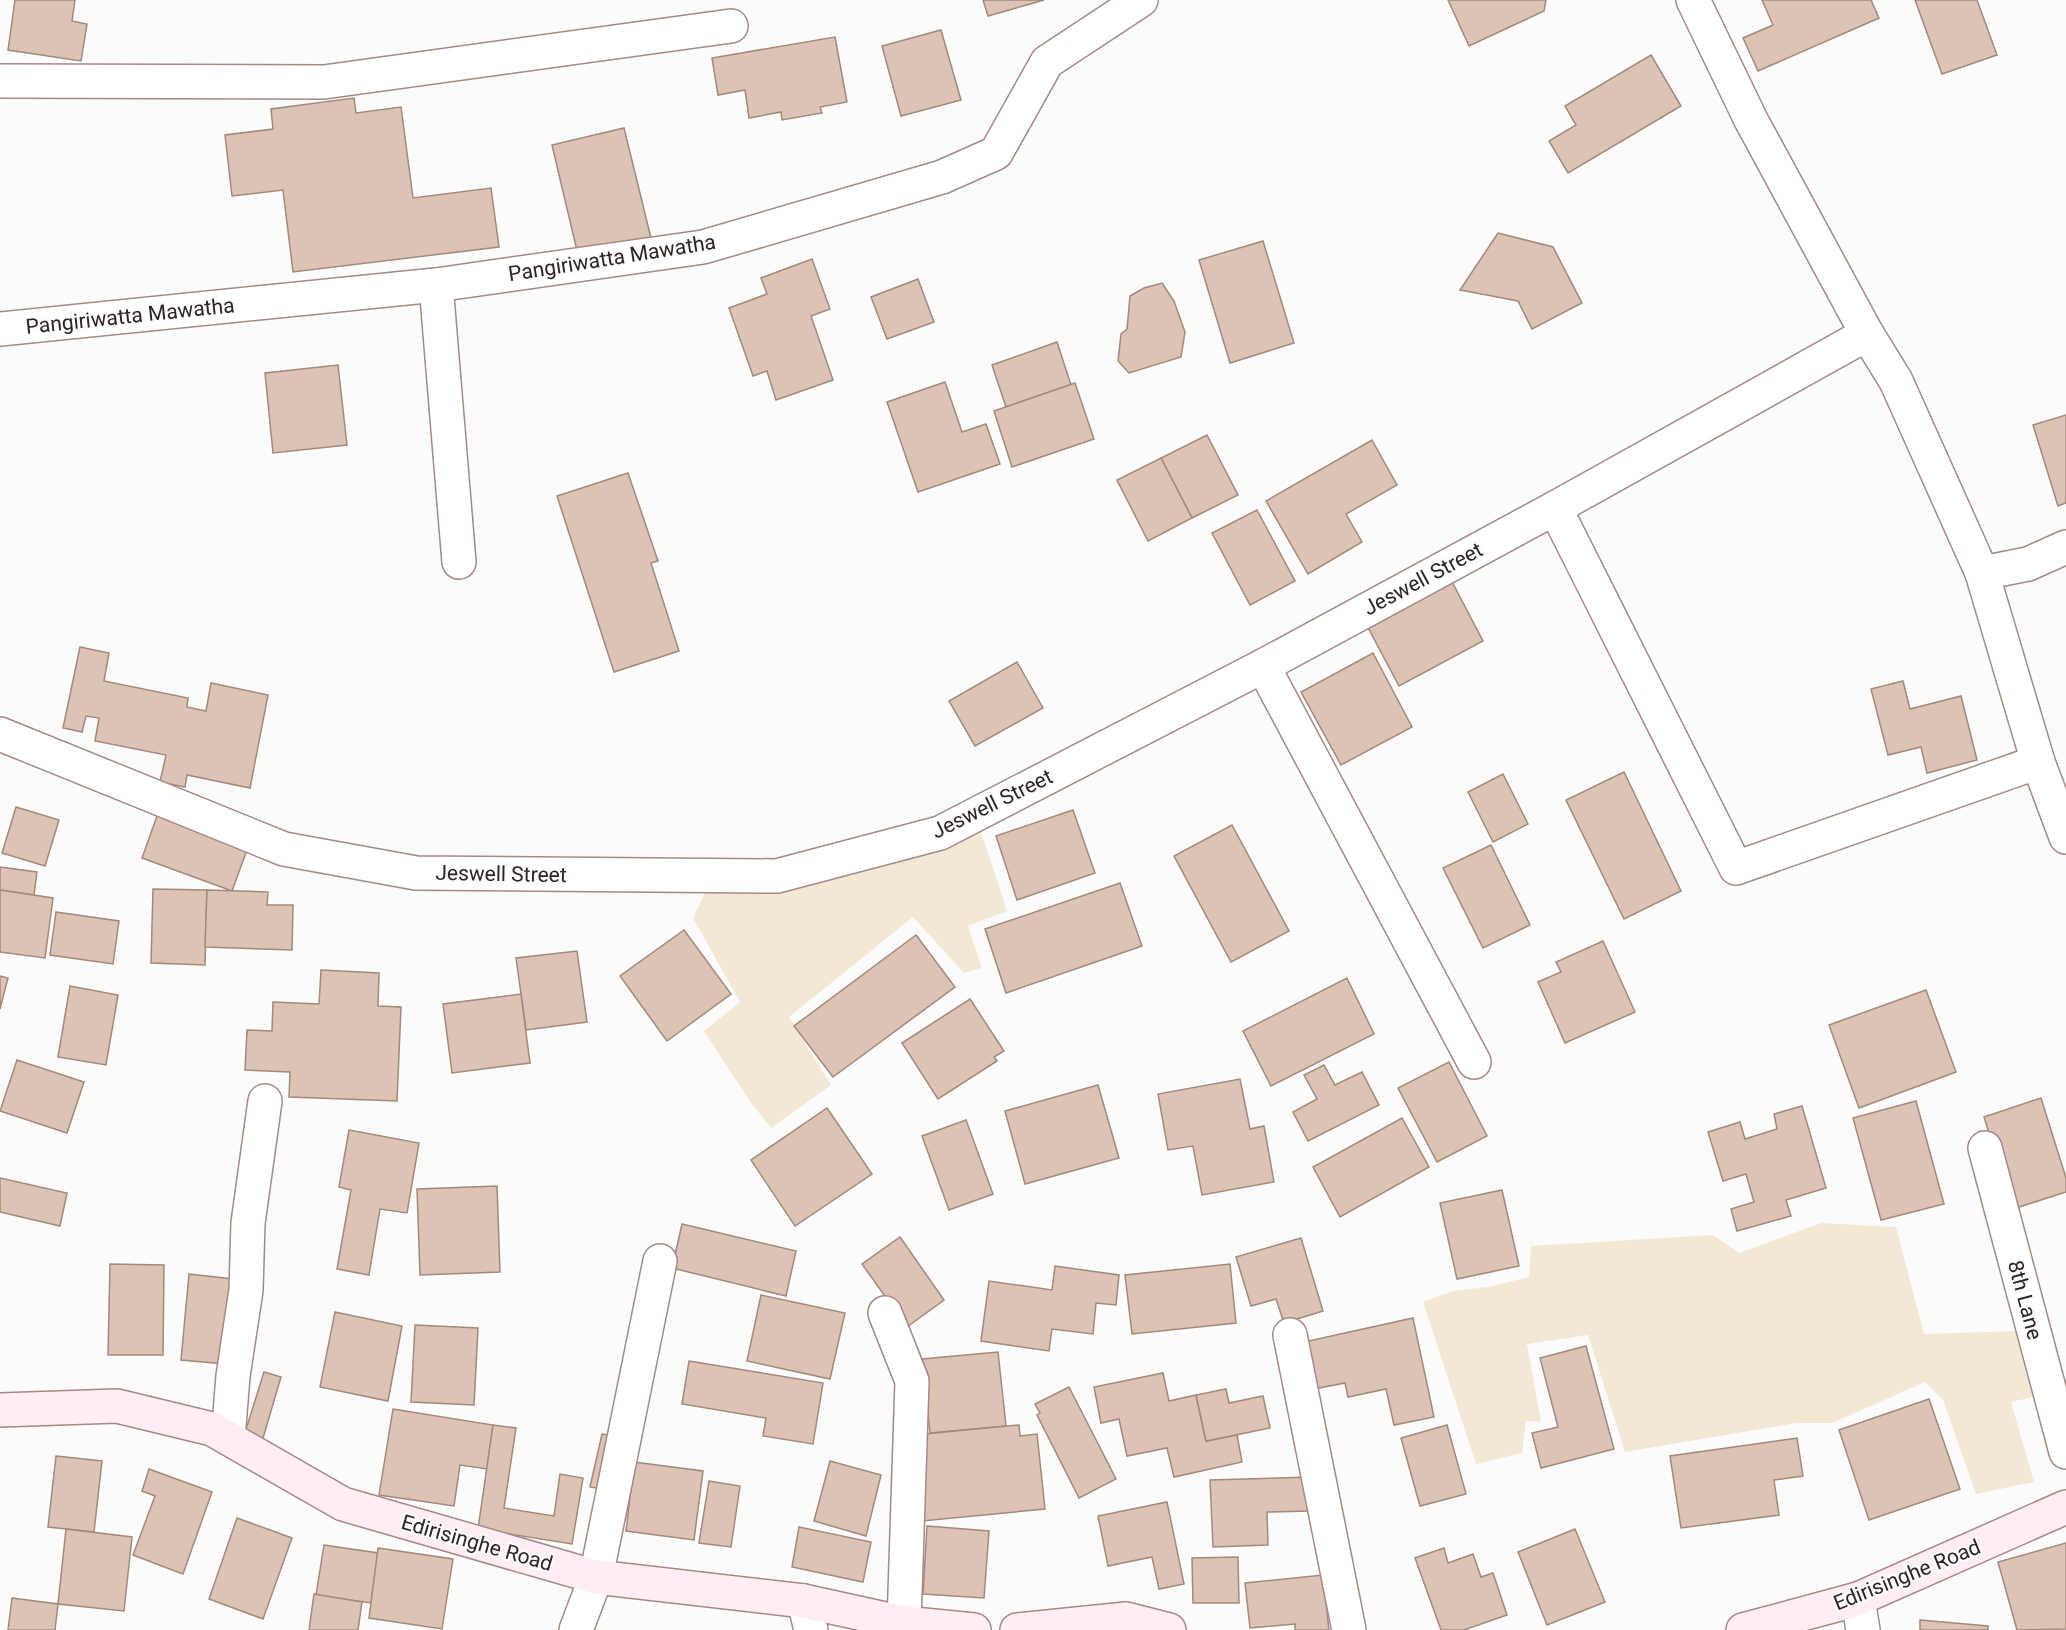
<svg xmlns="http://www.w3.org/2000/svg" width="2066" height="1630" viewBox="0 0 2066 1630" font-family="Roboto,sans-serif">
<style>
.green{fill:#f3e8d4}
.building{fill:#dcc3b3;stroke:#a28a7b;stroke-width:1.5}
.lines{fill:none;stroke-linecap:round;stroke-linejoin:round}
.street-casing{stroke:#a68986;stroke-width:36}
.secondary-casing{stroke:#a68986;stroke-width:36}
.street{stroke:#fff;stroke-width:33}
.secondary{stroke:#feeef4;stroke-width:33}
.labels{text-anchor:middle;dominant-baseline:central;stroke-width:4.5;stroke-linejoin:round;paint-order:stroke}
.street-label{font-size:21px;fill:#2f2322;stroke:#fbfbfb}
</style>
<rect width="100%" height="100%" fill="#fbfbfb"/>
<g class="green">
<path d="M979,826L1007,911L968,926L982,968L964,973L913,917L789,1017L831,1085L771,1128L751,1103L704,1031L740,1002L693,918L707,889Z"/>
<path d="M1821,1223L1896,1227L1924,1334L2020,1331L2033,1397L2011,1402L2034,1482L1976,1494L1943,1400L1925,1382L1832,1423H1796L1625,1452L1588,1335L1527,1344L1541,1422L1526,1421L1522,1453L1476,1464L1423,1302L1453,1291L1488,1287L1529,1277L1531,1246L1713,1235L1739,1253Z"/>
</g>
<g class="building">
<path d="M15,0H75L72,21L87,24L81,61L8,50Z"/>
<path d="M983,0H1044L988,16Z"/>
<path d="M1448,0H1546L1544,11L1469,46Z"/>
<path d="M1762,0H1871L1879,18L1758,71L1743,38L1773,25Z"/>
<path d="M1915,0H1977L1997,55L1942,74Z"/>
<path d="M941,30L961,100L901,116L882,46Z"/>
<path d="M835,37L847,102L820,107L822,113L782,120L781,112L749,118L745,90L718,95L712,58Z"/>
<path d="M1651,55L1681,106L1568,173L1549,141L1576,125L1565,106Z"/>
<path d="M354,98L356,113L401,107L413,198L491,188L499,247L293,272L283,190L232,196L225,135L273,129L271,109Z"/>
<path d="M624,128L651,238L578,255L552,145Z"/>
<path d="M1498,233L1553,247L1582,303L1532,329L1518,301L1460,290Z"/>
<path d="M1263,241L1294,343L1230,363L1199,260Z"/>
<path d="M812,259L830,309L811,316L833,380L776,400L767,371L753,376L729,308L767,294L761,278Z"/>
<path d="M918,279L934,322L887,339L871,297Z"/>
<path d="M1162,283L1174,301L1185,332L1181,357L1129,373L1118,361L1121,334L1127,329L1130,296L1144,288Z"/>
<path d="M1057,342L1071,385L1006,407L992,365Z"/>
<path d="M338,365L347,445L273,453L265,373Z"/>
<path d="M945,382L962,432L986,424L1000,464L918,492L887,402Z"/>
<path d="M1075,383L1094,439L1012,467L994,411Z"/>
<path d="M2066,415V503L2058,506L2033,425Z"/>
<path d="M1207,435L1238,495L1192,518L1161,458Z"/>
<path d="M1372,440L1397,485L1346,514L1362,542L1308,574L1266,501Z"/>
<path d="M1161,458L1192,518L1148,541L1117,480Z"/>
<path d="M628,473L658,561L651,563L679,651L614,672L557,496Z"/>
<path d="M1257,510L1295,581L1250,605L1212,533Z"/>
<path d="M1449,576L1483,641L1399,686L1364,620Z"/>
<path d="M80,647L109,653L104,681L188,698L187,707L206,711L211,683L268,695L250,788L187,775L185,787L160,782L166,755L95,741L99,718L86,716L82,732L63,728Z"/>
<path d="M1373,653L1412,727L1341,765L1301,692Z"/>
<path d="M1017,662L1043,708L975,746L949,701Z"/>
<path d="M1903,681L1910,709L1961,696L1977,760L1927,773L1921,747L1888,755L1871,689Z"/>
<path d="M1624,772L1681,891L1624,919L1566,800Z"/>
<path d="M1503,774L1528,824L1493,842L1468,792Z"/>
<path d="M161,805L251,839L232,891L142,858Z"/>
<path d="M16,807L59,820L45,866L2,853Z"/>
<path d="M1073,810L1095,873L1017,900L996,836Z"/>
<path d="M1232,825L1289,931L1231,962L1174,856Z"/>
<path d="M1491,845L1530,925L1483,948L1443,868Z"/>
<path d="M0,867L37,872L34,895L0,890Z"/>
<path d="M1120,883L1142,946L1006,993L985,929Z"/>
<path d="M153,889L207,890L205,965L151,963Z"/>
<path d="M0,890L53,898L45,958L0,952Z"/>
<path d="M207,890L268,892L267,905H293L292,950L205,947Z"/>
<path d="M56,912L119,921L113,964L50,955Z"/>
<path d="M684,930L731,994L667,1041L620,976Z"/>
<path d="M916,935L955,987L833,1077L794,1026Z"/>
<path d="M1603,941L1635,1012L1565,1043L1538,982L1561,972L1556,962Z"/>
<path d="M577,951L587,1022L526,1030L516,958Z"/>
<path d="M321,970L379,973L378,1006L401,1007L397,1101L289,1097L290,1072L245,1070L247,1030L272,1031L273,1002L319,1004Z"/>
<path d="M0,976L8,978L0,1009Z"/>
<path d="M1347,978L1374,1034L1271,1086L1243,1031Z"/>
<path d="M70,986L118,995L106,1065L58,1057Z"/>
<path d="M1926,990L1956,1072L1859,1108L1829,1025Z"/>
<path d="M521,994L530,1063L452,1073L443,1004Z"/>
<path d="M970,999L1004,1051L994,1057L997,1061L938,1099L902,1043Z"/>
<path d="M17,1060L84,1082L67,1133L0,1111Z"/>
<path d="M1449,1062L1487,1136L1437,1162L1398,1088Z"/>
<path d="M1324,1065L1335,1085L1362,1072L1379,1105L1308,1141L1293,1112L1317,1099L1304,1075Z"/>
<path d="M1240,1079L1250,1129L1264,1126L1274,1182L1202,1195L1193,1146L1168,1150L1158,1094Z"/>
<path d="M1098,1085L1119,1158L1025,1184L1005,1111Z"/>
<path d="M2041,1098L2066,1178V1192L2013,1209L1984,1117Z"/>
<path d="M1916,1101L1944,1204L1881,1220L1853,1118Z"/>
<path d="M1802,1106L1826,1188L1786,1200L1791,1216L1737,1231L1731,1209L1754,1202L1746,1174L1723,1181L1708,1132L1740,1122L1745,1139L1777,1129L1774,1114Z"/>
<path d="M827,1108L872,1174L795,1226L751,1160Z"/>
<path d="M1402,1118L1429,1167L1340,1217L1313,1167Z"/>
<path d="M966,1120L993,1194L949,1210L922,1136Z"/>
<path d="M349,1130L419,1143L407,1213L380,1209L369,1275L337,1269L351,1190L339,1187Z"/>
<path d="M0,1178L67,1193L60,1226L0,1212Z"/>
<path d="M497,1186L500,1272L420,1275L417,1189Z"/>
<path d="M1502,1190L1519,1266L1457,1279L1440,1203Z"/>
<path d="M682,1224L796,1251L786,1296L672,1268Z"/>
<path d="M900,1237L944,1300L907,1327L862,1264Z"/>
<path d="M1301,1238L1323,1311L1284,1323L1276,1299L1251,1306L1236,1257Z"/>
<path d="M110,1264L164,1265L163,1355H108Z"/>
<path d="M1230,1264L1236,1323L1132,1334L1125,1275Z"/>
<path d="M1055,1266L1119,1275L1116,1305L1096,1303L1093,1334L1052,1329L1049,1351L981,1341L989,1281L1052,1290Z"/>
<path d="M189,1274L233,1279L225,1364L181,1360Z"/>
<path d="M761,1295L845,1313L830,1379L747,1361Z"/>
<path d="M335,1312L402,1326L388,1401L320,1387Z"/>
<path d="M1413,1318L1434,1417L1394,1425L1386,1389L1348,1397L1345,1383L1314,1389L1304,1342Z"/>
<path d="M415,1325L478,1328L474,1405L411,1402Z"/>
<path d="M1586,1346L1614,1449L1541,1468L1532,1433L1558,1427L1540,1358Z"/>
<path d="M998,1352L1006,1426L930,1433L922,1359Z"/>
<path d="M689,1361L823,1383L813,1444L763,1436L766,1418L682,1404Z"/>
<path d="M264,1372L281,1377L261,1445L243,1439Z"/>
<path d="M1163,1373L1169,1401L1196,1395L1206,1441L1237,1435L1242,1462L1174,1477L1167,1448L1127,1456L1119,1419L1101,1423L1094,1387Z"/>
<path d="M1069,1387L1116,1479L1079,1498L1037,1415L1040,1413L1035,1404Z"/>
<path d="M1226,1389L1229,1403L1263,1396L1270,1428L1206,1441L1196,1395Z"/>
<path d="M1929,1399L1960,1489L1869,1520L1839,1430Z"/>
<path d="M393,1409L493,1425L487,1469L460,1465L454,1506L379,1495Z"/>
<path d="M493,1425L516,1428L504,1508L554,1516L560,1474L583,1478L572,1544L478,1529Z"/>
<path d="M1019,1425L1020,1436L1037,1434L1045,1509L922,1521L914,1435Z"/>
<path d="M1447,1425L1466,1494L1420,1506L1401,1438Z"/>
<path d="M602,1434L614,1436L602,1489L590,1487Z"/>
<path d="M1797,1438L1803,1476L1774,1480L1779,1515L1681,1528L1670,1456Z"/>
<path d="M56,1456L102,1461L94,1532L48,1527Z"/>
<path d="M830,1461L881,1475L866,1536L814,1521Z"/>
<path d="M634,1462L703,1471L694,1540L626,1531Z"/>
<path d="M149,1469L212,1492L183,1574L133,1555L155,1496L142,1491Z"/>
<path d="M1310,1477L1311,1511L1267,1512L1268,1545L1213,1547L1210,1480Z"/>
<path d="M709,1481L740,1486L731,1547L699,1543Z"/>
<path d="M1167,1502L1184,1584L1159,1589L1152,1557L1108,1566L1098,1516Z"/>
<path d="M237,1518L292,1538L263,1619L209,1599Z"/>
<path d="M927,1526L989,1531L984,1598L923,1594Z"/>
<path d="M799,1527L871,1542L863,1582L792,1567Z"/>
<path d="M66,1529L132,1537L124,1611L58,1604Z"/>
<path d="M1575,1529L1605,1602L1547,1625L1518,1552Z"/>
<path d="M2066,1543V1629L2017,1630L1998,1562Z"/>
<path d="M324,1545L378,1553L371,1603L316,1595Z"/>
<path d="M378,1548L453,1559L442,1629L369,1618Z"/>
<path d="M1444,1548L1448,1563L1473,1554L1481,1577L1493,1573L1507,1615L1464,1630H1441L1415,1558Z"/>
<path d="M1238,1557L1239,1603H1193L1192,1558Z"/>
<path d="M1323,1575L1329,1630H1295V1624L1250,1628L1245,1583Z"/>
<path d="M314,1594L362,1602L358,1630H309Z"/>
<path d="M12,1598L58,1604L55,1630H8Z"/>
<path d="M1920,1620L1988,1626V1630H1920Z"/>
</g>
<g class="lines">
<g class="street-casing">
<g id="street">
<path d="M1693,0L1751,120L1867,334L1896,381L1982,573L2038,762L2066,837"/>
<path d="M0,81L324,82L731,26"/>
<path d="M436,285L459,562"/>
<path d="M0,329L436,285L703,247L942,177L996,153L1047,62L1141,0"/>
<path d="M1555,508L1736,868L2038,762"/>
<path d="M1982,573L2028,564L2066,547"/>
<path d="M1263,666L1474,1062"/>
<path d="M0,734L284,849L416,873L777,876L940,833L1263,666L1555,508L1867,334"/>
<path d="M1985,1148L2066,1452"/>
<path d="M885,1313L912,1381L904,1623"/>
<path d="M1290,1335L1349,1630"/>
<path d="M228,1438L233,1376L246,1290L248,1223L265,1101"/>
<path d="M1858,1599L1863,1630"/>
<path d="M804,1601L811,1630"/>
<path d="M576,1630L596,1577L660,1261"/>
</g>
</g>
<g class="secondary-casing">
<g id="secondary">
<path d="M0,1410L117,1406L212,1429L343,1504L596,1577L804,1601L904,1623L974,1630"/>
<path d="M1017,1630L1126,1619L1169,1630"/>
<path d="M1743,1630L1858,1599L2066,1507"/>
</g>
</g>
<use href="#street" class="street"/>
<use href="#secondary" class="secondary"/>
</g>
<g class="labels">
<g class="street-label">
<text transform="translate(612 258) rotate(-9)">Pangiriwatta Mawatha</text>
<text transform="translate(130 316) rotate(-6)">Pangiriwatta Mawatha</text>
<text transform="translate(1423 579) rotate(-28)">Jeswell Street</text>
<text transform="translate(992 804) rotate(-26)">Jeswell Street</text>
<text transform="translate(501 874) rotate(1)">Jeswell Street</text>
<text transform="translate(2025 1300) rotate(75)">8th Lane</text>
<text transform="translate(477 1543) rotate(16)">Edirisinghe Road</text>
<text transform="translate(1907 1575) rotate(-22)">Edirisinghe Road</text>
</g>
</g>
</svg>
